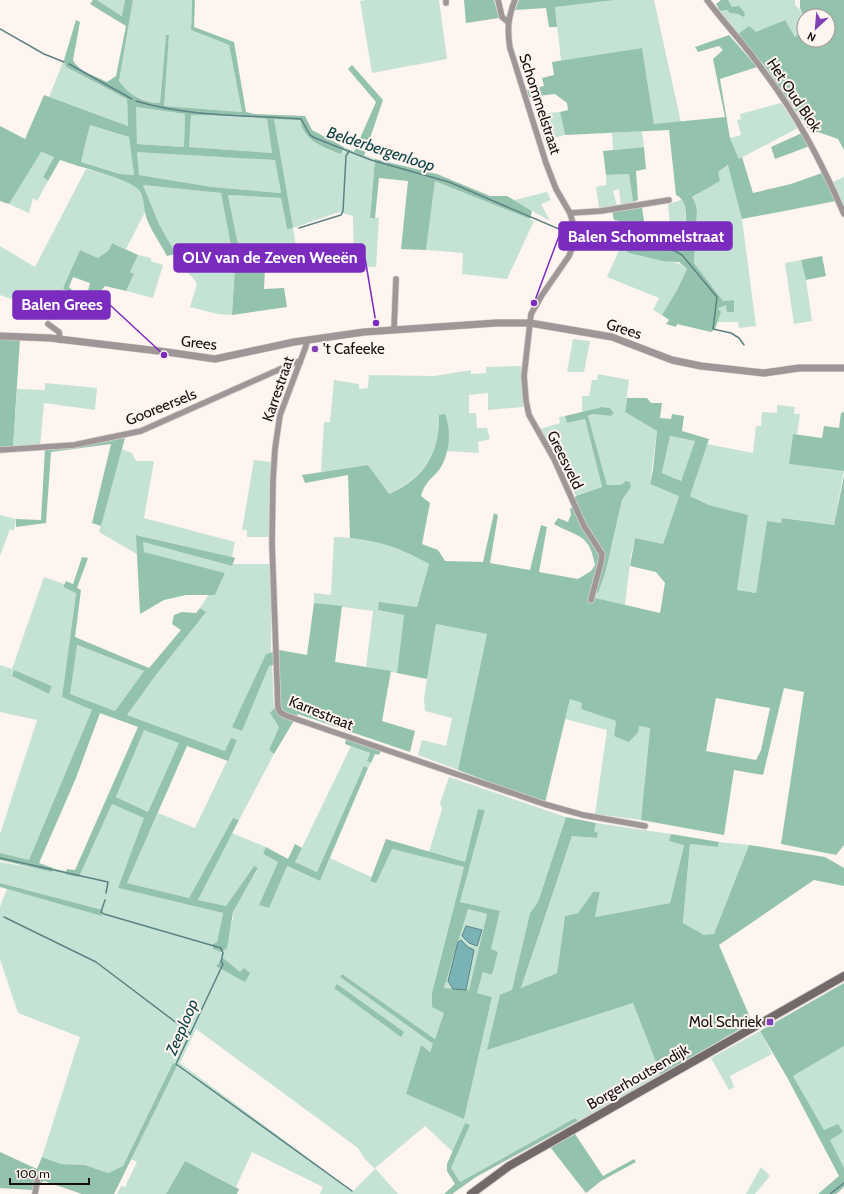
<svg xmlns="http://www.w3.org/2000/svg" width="844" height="1194" viewBox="0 0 844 1194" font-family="Cabin,sans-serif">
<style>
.green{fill:#c4e3d4;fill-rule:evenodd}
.forest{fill:#94c3ad;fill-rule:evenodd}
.water{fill:#7ab3b5;stroke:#5c8283}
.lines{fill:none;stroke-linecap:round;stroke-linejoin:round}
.stream{stroke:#5c8283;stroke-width:1.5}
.minor-casing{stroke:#d9d0cc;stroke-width:7}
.tertiary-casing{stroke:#d9d0cc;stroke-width:8}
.secondary-casing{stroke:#d9d0cc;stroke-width:10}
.minor{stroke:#9e9697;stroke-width:5.5}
.tertiary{stroke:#9e9697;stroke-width:7}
.secondary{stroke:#74696a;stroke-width:8}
.poi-dot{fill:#8041b6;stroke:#fef4f0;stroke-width:1.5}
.labels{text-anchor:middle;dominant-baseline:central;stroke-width:4;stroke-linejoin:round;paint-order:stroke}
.street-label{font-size:15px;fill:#15100e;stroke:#fef4f0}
.poi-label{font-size:15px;fill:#15100e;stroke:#fef4f0;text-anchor:start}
.water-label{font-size:16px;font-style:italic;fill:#0f4446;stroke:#fef4f0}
.leader{fill:none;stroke:#7b2cbf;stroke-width:1.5}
.callout-dot{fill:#7b2cbf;stroke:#fef4f0;stroke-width:1.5}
.callout{fill:#7b2cbf;stroke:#7b2cbf;stroke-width:1.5}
.callout-label{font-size:16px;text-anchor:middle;font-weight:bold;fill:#fff}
</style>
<rect width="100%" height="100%" fill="#fef4f0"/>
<g class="green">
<path d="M97,0H125L123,16Z"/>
<path d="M133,0H192L191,30L229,45L242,112L163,106L169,35H166L160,103C142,101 130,96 119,81Z"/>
<path d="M365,0H439L447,59L372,73L360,1Z"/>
<path d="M616,0H654L681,122L654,124L642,48L561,61L555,7Z"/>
<path d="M728,0H795V5C804,11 804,20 804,30L795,37L784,20L756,33L737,35L720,11L727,10L734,14L745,13L739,7H732Z"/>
<path d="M64,60L66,67L127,99L128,126L49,97Z"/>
<path d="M781,103L798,128L739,159L730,138L741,135L737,120L741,119L740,114Z"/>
<path d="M135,107L185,114L184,147L137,144Z"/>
<path d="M560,112L565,135L544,140L536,114Z"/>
<path d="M191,115L244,116L267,119L272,153L189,147Z"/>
<path d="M274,118L300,120L301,125L341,154L344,147L375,159L370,217L379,218L376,267L354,266L353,216L339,212L293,228L299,266L265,267L242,264L228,195L281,198L287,229Z"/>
<path d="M90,125L129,137L134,175L120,174L81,162Z"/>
<path d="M642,131L644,147L613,150L612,133Z"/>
<path d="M137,151L275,160L281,193L212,187L138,175Z"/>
<path d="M40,152L54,157L43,177L48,181L37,201L33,198L29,213L9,204Z"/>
<path d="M729,165L742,219L756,326L739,328L738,322H717L721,312L718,308L734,300L723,301L694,263L697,210L692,197L697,195L718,172Z"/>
<path d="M86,169L126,180L139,189L145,205V212L126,249L112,243L109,250L98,258L80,250L50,321L20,302L0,295V246L35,267Z"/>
<path d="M629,174L633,202L621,206L619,189L613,191L617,206L599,208L596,187L606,185V175Z"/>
<path d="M844,177V208L833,182Z"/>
<path d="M435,180L534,221L507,279L462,274L463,253L426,250Z"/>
<path d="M143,185L221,193L234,262C216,258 195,250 176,254L159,224Z"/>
<path d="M547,192L551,200L541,204L549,219L548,220L514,200Z"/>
<path d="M684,199L686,208L684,235L677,237L671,236L668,204Z"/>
<path d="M621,246C640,263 670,254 687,269L677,290L662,315L653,310L659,298L607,277Z"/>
<path d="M138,255L151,258V261L163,265L153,298L126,291L134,274L130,272Z"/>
<path d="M190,256L235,266L232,315L218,314L190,307L197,284C192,274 181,269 176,259Z"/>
<path d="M801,260L806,280L812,321L794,324L785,263Z"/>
<path d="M573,339L590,341L584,372H567Z"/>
<path d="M521,366L523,407L488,410V393L469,395V413H476L477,428H487L490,439L478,442L479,453L447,451L449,437L439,416C440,453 423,479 388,494L368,465L321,472L324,422H330L334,380L359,384V389L368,388L369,375L434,376L471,370V374L486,373V367Z"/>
<path d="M598,374L629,380L625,412L657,431L650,484L679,495L663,544L635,538L631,555L625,605L591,597L606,570L622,500L631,487L614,485L607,486L588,416L592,414L611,416L614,413L610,408L602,407L582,412V396H589L592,380H597Z"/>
<path d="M45,383L97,388L95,410L44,403L40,446L13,447L17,389L45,390Z"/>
<path d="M777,405L795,407L794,414H800L797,435L793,434L789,464L844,471L834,525L782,518L781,523L767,521L756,593L736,590L747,515L709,505L690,496L707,444L753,453L756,426H761L762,412L777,413Z"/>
<path d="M565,416L567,423L585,419L602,487L576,496L540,429L560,423L559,417Z"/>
<path d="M670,436L695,441L681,481L662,473Z"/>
<path d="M122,449L132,453L136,461H154L144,518L235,542L232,557L137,535V554L99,532Z"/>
<path d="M254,460L271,462V537H247V530H242Z"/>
<path d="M0,515L16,519L14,531L10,529L0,556Z"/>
<path d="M334,537C374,538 395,545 429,564L417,607L379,603V610L404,615L397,673L366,667L373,611L314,603V593L331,595Z"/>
<path d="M143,542L232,566L233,564H271V652L266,654L269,666L272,665L274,709L271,713L279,727L269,750L274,754L239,820L233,818L189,898L127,883L158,813L195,828L237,740L225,751L127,715L154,676L205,612L200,608L208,595H215L225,573L143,552Z"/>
<path d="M44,577L64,584L63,587L76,592L62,697L93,709L29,861L0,853V834L37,720L0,712V665L12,669ZM14,670L52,686L49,694L12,676Z"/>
<path d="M436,624L487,634L458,770L418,755L422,740L446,746L452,718L425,711L424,698Z"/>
<path d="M76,645L144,671L115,711L69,694Z"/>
<path d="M570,699L582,703L581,709L616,721L614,736L639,726L650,728L641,820L595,814L607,730L565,719Z"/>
<path d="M144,729L180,743L148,812L116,797Z"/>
<path d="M351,746L370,753L367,760L371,763L368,768L364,767L317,872L295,862Z"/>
<path d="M449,777L566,817L538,902L530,913L512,991L488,1049L633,1003L661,1075L578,1121L575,1118L460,1182L451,1168L469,1126L465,1123L453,1152L425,1126L375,1168L398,1194H320L323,1187L252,1152L236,1187L185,1161L166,1194H117L121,1186L125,1187L137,1162L131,1159L178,1064L173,1063L123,1166L108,1173L85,1165L61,1164L42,1157L80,1037L18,1013L0,959V907L7,889L102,915L103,910L0,883V862L51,871L53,868L66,871L65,873L79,877L112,804L145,818L118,888L223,913L217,942L213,944V949L221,952L233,919V912L258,869L254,866L226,906L198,900L232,833L266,847L263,854L278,862L259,905L269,908L286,866L320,881L330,858L371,877L370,881L392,849L464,867L432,993L444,1013L435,1039L342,974L340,977L433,1044L430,1052L421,1046L406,1094L464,1119L492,997L477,993L483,972L493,975L490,949L500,912L460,902L485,810L478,809L465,862L429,852L442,809L440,803ZM196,1029L358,1148L364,1158L375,1169L353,1191L180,1063Z"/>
<path d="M596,823L671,834L669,841L684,844L670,903L595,917L600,893L593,892L578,913L565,916L557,973L521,988L572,836L597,838L594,831Z"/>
<path d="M719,842L749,845L714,935H704L683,924L690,844L718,847Z"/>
<path d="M467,909L487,914L469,991L444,988Z"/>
<path d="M760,1031L772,1054L730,1076L734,1087L729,1090L711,1058Z"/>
<path d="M844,1046V1168L829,1140L843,1132L824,1131L793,1076Z"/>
<path d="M761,1167L770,1176L755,1194H746Z"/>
</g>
<g class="forest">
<path d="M93,0H97L122,16L125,0H133L119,81C130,96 142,102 160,103L166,35H169L164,106L242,112L229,45L191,30L192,0H195L194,27L234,42L246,112L254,114L305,116L312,130L344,147L341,154C323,147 304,141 300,120L274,119L293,228L287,229L281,198L228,195L242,264L265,267L264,289L284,288L287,307L232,315L235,266L190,256L176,259V254L167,256C161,244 147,225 145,212C144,205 143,194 138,189C127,178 78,167 60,160L48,181L43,177L54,157L41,152L9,204L0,201V126L25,139L44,95L128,126L127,99L66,67L64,60L76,20L80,22L73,60C79,72 96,76 107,82L116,76L126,26L90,4ZM136,107L185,114L184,147L137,144ZM191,115L244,116L267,119L272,153L189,147ZM90,125L129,137L134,175L120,174L81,162ZM137,152L275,160L281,193L212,187L139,175ZM143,185L221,193L234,262L194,254H176L159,224Z"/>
<path d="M464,0H494L499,18L466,23Z"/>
<path d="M519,0H616L555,7L557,27H549L546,8L515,10Z"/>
<path d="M721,0H728L732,7L739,6L745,13L744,17L738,14L730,13L727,10L720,11L716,4Z"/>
<path d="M800,0H844V150L838,139L818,132L811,133L764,65L737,35L749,26L756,32L785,20L795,37L804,30V40H828V16H804V18L800,8Z"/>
<path d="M729,35L757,67L720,79L730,138L739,159L742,157L753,193L791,184L822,173L836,201L742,219L728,165L718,172L720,181L692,197L695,203L697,210L694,263L723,301L734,300V312H727L726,305L718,308L721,312L715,329L711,332L677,324L676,327L666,324L669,320L662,315L677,290L687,269L679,262L663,261L629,253L621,246H590V234L612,232L611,228L620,227L619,221L614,220L612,211L642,207L647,242L676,244L677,237L684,235C685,220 691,203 676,195L669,130L565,135L560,112L568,110L567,103L555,94L529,97L527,90L544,86L542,78L554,75L552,62L642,48L654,124L725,117L713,59L723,50L719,46L698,52L695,47Z"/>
<path d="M352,65L383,100L364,156L354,152L376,102L348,69Z"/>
<path d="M802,133L810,146L775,159L771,147Z"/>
<path d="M644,147L646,169L636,171L638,200L633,202L629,174L606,175L603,151Z"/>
<path d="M375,159L437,174L490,196H507L532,211L530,219L435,181L426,250L401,249L408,181L379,178L375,218H370Z"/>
<path d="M112,243L138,255L130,272L134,274L126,291L105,286L95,299L94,318H87L86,298L90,283L73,277L69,287L72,290L71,292L63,289L64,286L80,250L98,258L109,250Z"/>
<path d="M822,256L826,276L806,280L801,260Z"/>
<path d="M0,338L20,339L13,447H0Z"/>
<path d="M627,398H647L651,403H662L660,418L671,419L672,414L684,416L682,431L709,439L690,496L709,505L748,515L737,590L756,593L767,521L781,523L782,518L834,525L844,476V845L836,855L781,844L804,692L784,688L763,775L734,770L724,835L641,820L650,728L639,726L638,732L629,742L614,736L616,721L581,709L582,703L570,699L545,803L458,770L487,634L436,624L427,679L397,673L404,615L378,610L379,602L417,607L429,564C400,548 384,542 350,538L348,475L305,483L302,475L368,465L389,494C424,479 440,453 439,415L445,414C451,428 450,449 443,463C437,477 426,478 421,496L430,503L422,544L438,550L445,561L483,562L494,513L498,515L490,563L530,570L541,525L547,527L539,572L578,579L591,571L595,565C589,533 579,538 554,524L558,518L568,522L571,515L570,509L578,504L574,498L576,496L602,487L585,419L567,423L565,416L602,407L610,408L614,413L611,416L592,414L588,416L607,485H621L626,481L630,482L631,487L622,500L606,570L598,593L593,592L591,597L660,613L665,583L656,572L630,566L635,538L663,544L679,496L650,484L653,470L657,431L625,412ZM670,436L695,441L681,481L662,473ZM716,698L770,708L761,750L756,760L706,751Z"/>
<path d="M844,412V471L789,464L793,434L822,438L824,426L839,428L841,413Z"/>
<path d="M125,438L101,526L92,523L111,444L51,452L46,523L16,527V519L41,520L45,449L77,446Z"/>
<path d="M136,535L232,557L235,558L232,566L143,542L144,552L225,573L215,595H186L164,600L140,614Z"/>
<path d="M82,557L88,558L77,588L81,590L75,637L149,668L181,630L172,624L174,615L182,612L196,613L200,608L206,612L155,676L127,715L225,751L231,738L237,740L228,761L187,746L127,883L189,898L233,818L239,820L198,900L226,906L254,866L258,868L233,912L227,948L221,952L213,949V944L217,942L223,913L118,888L144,818L112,804L79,877L65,874L67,869L75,870L138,727L100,713L76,778L39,863L53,868L52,872L0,860V853L29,860L92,710L62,697L76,593L63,587L66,581L73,584ZM77,645L144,671L115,711L70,694ZM144,730L179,743L148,812L116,797Z"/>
<path d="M314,603L342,606L335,662L391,671L382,721L415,731L410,752L298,714L274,754L269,750L279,727L270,713L279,703L277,664L269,666L242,731L232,727L266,654L279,650L307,655Z"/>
<path d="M14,670L52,686L49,694L12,676Z"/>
<path d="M346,739L381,751L379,755L375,754L371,763L367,761L370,753L345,744Z"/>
<path d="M364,766L368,768L320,881L287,866L269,908L259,905L278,862L263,854L266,847L288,859L295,844L302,848L295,862L317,872Z"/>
<path d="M478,809L485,810L460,902L500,911L491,949L498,952L492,975L483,972L477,993L492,997L464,1119L406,1094L421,1045L430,1052L433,1044L340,977L342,974L435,1039L444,1013L432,1007V993L464,867L392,849L376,883L370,881L386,839L465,862ZM468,909L487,914L469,990L444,988Z"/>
<path d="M566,817L596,823L594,831L598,833L597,838L572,836L521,988L557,973L565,916L578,913L593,892H600L595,917L670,903L684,845L669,841L671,834L719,842L718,847L690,844L683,923L704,935L714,934L749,845L825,857L844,868V886L814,880L719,945L752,1022L661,1075L633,1003L487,1050L500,995L512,990L530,913L538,902Z"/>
<path d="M0,883L103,910L102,916L0,887Z"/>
<path d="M223,958L240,972L244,968L250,973L245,982L216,966Z"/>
<path d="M844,983V1046L793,1076L824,1130L838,1124L843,1132L830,1140L844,1168V1187L836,1194H818L839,1176L788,1079L760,1031Z"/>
<path d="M337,984L404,1032L401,1037L334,988Z"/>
<path d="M173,1063L178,1064L114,1194H82L44,1181L32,1190L0,1188V1152L37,1169L42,1157L61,1164L85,1165L108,1173L123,1166Z"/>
<path d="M575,1118L578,1121L476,1177L452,1194H444L455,1184L447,1171V1164L465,1123L470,1125L451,1168L460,1182Z"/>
<path d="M575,1134L603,1176L634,1159L636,1162L601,1181L586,1193L550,1147Z"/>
<path d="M185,1161L239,1189L237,1194H166Z"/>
</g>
<g class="water">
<path d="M466,926L482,930L477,946L469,943L462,936Z"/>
<path d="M461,940L468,947L474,950L466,990L453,989L448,981L458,942Z"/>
</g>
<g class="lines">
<g class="stream">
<path d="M0,29L44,54L64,62"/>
<path d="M69,64L132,99"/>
<path d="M136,101C189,117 247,115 301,119L310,135L315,138L371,160L449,182L566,232L569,239"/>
<path d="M299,228L341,215L343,211L346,156L349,151"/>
<path d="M579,244L582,245L600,239L624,238L675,251L682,255L717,297L713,329L731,333L739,338L744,345"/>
<path d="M0,858L108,882L106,893"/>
<path d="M105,900L101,912L104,914L221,948L223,953L221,962L223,964L176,1064L352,1191"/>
<path d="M4,917L96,962L190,1033"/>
<path d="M830,1194L844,1183"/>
</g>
<g class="minor-casing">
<g id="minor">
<path d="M446,0V3"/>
<path d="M498,0L502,17L508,22"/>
<path d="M515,0C508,17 507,30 510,48L546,163L556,189L570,213L574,227L573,246L569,256L542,295L531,314L524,376L526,401L529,415L554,459L584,526L602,554L601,562L591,600"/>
<path d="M707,0C725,24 745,45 762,69C797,115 821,161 844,214"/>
<path d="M570,213L601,211L669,200"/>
<path d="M48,324L59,332L60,340"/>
<path d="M394,329L396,279"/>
<path d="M307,340L306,346L280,415L275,449L273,480L272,544L278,708L281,713L287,716L544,804L583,815L645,826"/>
<path d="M0,450L74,445L141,431L296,362H300"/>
<path d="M35,1194L38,1177"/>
</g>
</g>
<g class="tertiary-casing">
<path id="tertiary" d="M0,336L50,338L167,352L215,359L294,342L364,332L496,323H530L612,337L672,360L701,366L764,373L799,368H844"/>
</g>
<g class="secondary-casing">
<path id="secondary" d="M471,1194L509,1166L844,976"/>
</g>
<use href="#minor" class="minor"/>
<use href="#tertiary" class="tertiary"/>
<use href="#secondary" class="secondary"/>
</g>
<g class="poi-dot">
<circle cx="315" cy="349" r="4"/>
<rect x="766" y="1018" width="8" height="8" rx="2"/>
</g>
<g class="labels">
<g class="street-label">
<text transform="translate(794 95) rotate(56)">Het Oud Blok</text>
<text transform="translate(540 104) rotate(72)">Schommelstraat</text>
<text transform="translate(624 329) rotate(18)">Grees</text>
<text transform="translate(199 343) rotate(6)">Grees</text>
<text transform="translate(278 389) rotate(-71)">Karrestraat</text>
<text transform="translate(161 407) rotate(-22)">Gooreersels</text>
<text transform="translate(565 460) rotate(64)">Greesveld</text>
<text transform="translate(321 713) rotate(22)">Karrestraat</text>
<text transform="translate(638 1077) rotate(-30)">Borgerhoutsendijk</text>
</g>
<g class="poi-label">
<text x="323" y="349">'t Cafeeke</text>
<text x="762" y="1022" text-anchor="end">Mol Schriek</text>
</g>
<g class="water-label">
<text transform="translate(381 149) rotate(18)">Belderbergenloop</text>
<text transform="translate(182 1027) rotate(-67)">Zeeploop</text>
</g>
</g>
<path class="leader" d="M534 303L559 236M376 323L365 258M164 355L110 305"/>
<g class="callout-dot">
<circle cx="534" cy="303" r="4"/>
<circle cx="376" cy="323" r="4"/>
<circle cx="164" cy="355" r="4"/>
</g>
<g class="callout">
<rect x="559" y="222" width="173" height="28" rx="4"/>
<rect x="174" y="244" width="191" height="28" rx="4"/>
<rect x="13" y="291" width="97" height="28" rx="4"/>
</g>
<g class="callout-label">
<text x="646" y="242">Balen Schommelstraat</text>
<text x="270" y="263">OLV van de Zeven Weeën</text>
<text x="62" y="310">Balen Grees</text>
</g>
<g transform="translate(816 28) rotate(206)"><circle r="19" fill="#fef4f0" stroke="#a19996"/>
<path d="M0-3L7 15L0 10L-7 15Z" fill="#8041b6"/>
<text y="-6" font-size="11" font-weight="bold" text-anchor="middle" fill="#15100e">N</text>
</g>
<path d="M10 1178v6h79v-6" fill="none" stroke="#15100e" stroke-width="2"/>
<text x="16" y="1178" font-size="12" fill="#15100e" stroke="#fef4f0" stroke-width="3" paint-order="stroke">100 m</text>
</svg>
